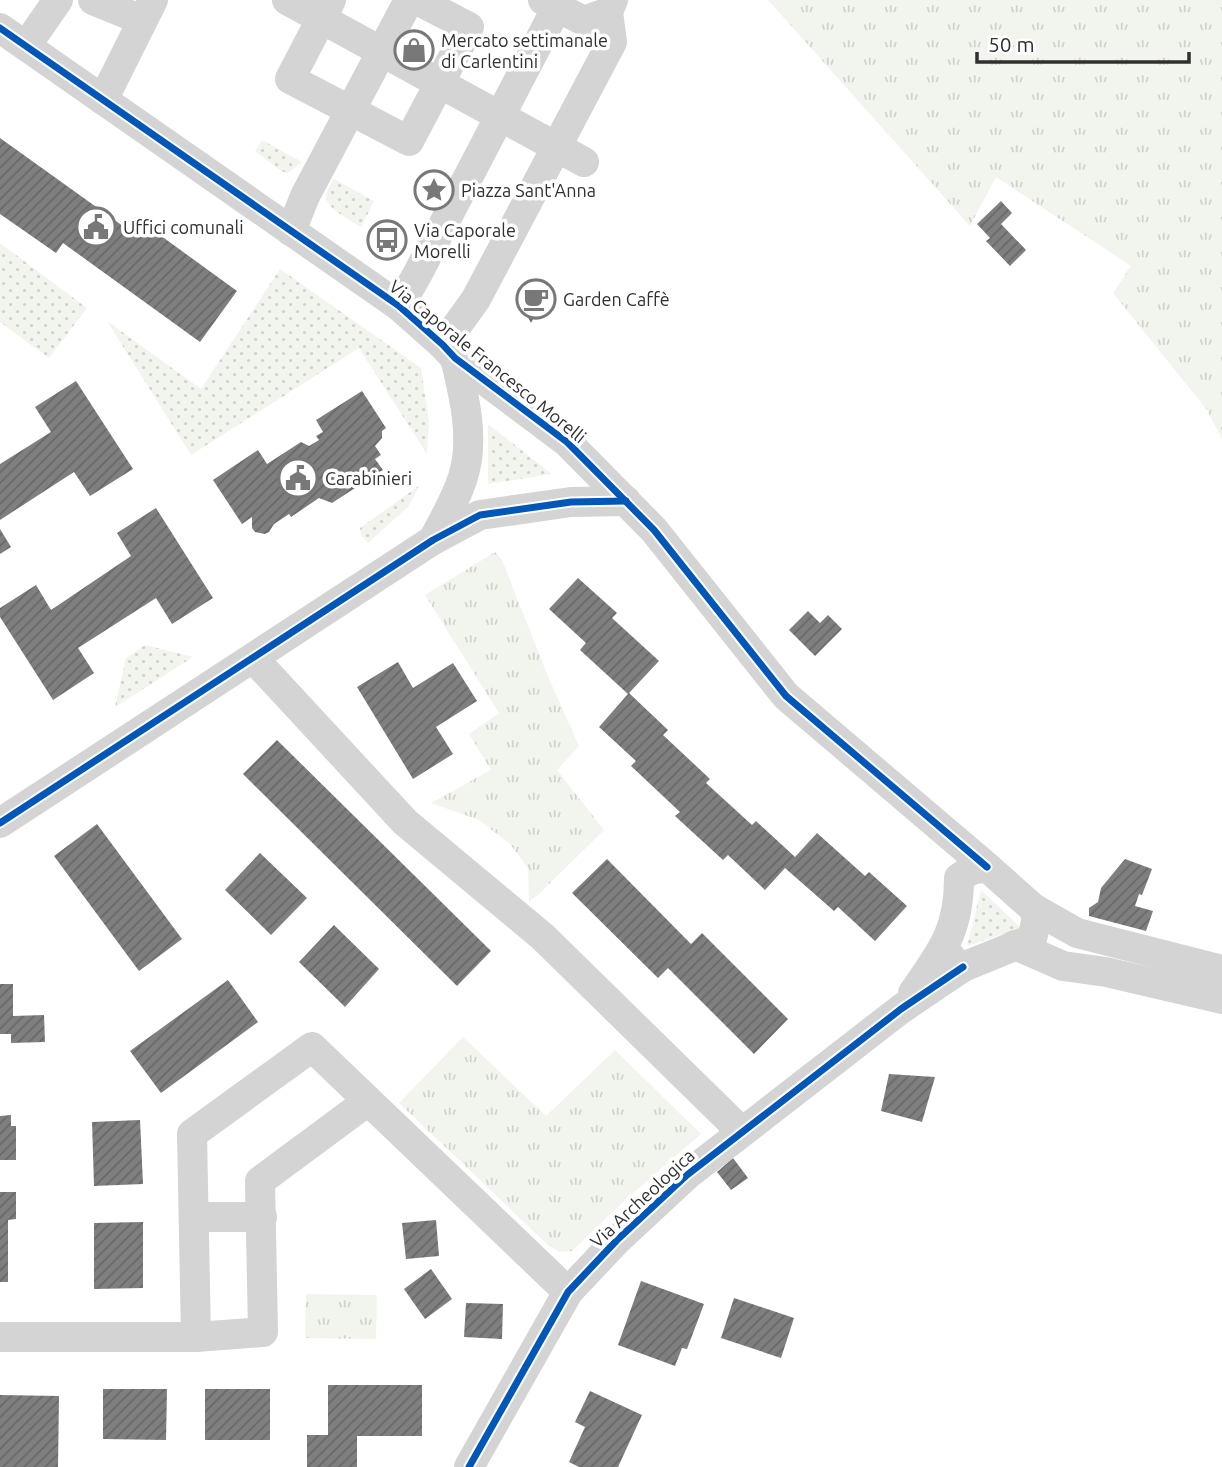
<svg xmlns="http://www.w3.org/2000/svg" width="1222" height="1467" viewBox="0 0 1222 1467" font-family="Ubuntu,sans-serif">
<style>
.grass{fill:url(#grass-tufts)}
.garden{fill:url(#garden-dots)}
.building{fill:url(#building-hatch)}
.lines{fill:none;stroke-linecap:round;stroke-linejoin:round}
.minor{stroke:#d4d4d4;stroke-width:30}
.cycleway-casing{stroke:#fff;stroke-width:11}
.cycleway{stroke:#0057b8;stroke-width:7}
.labels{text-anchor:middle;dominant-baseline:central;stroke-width:7;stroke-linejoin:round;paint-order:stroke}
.poi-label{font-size:18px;fill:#303030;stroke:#fff;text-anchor:start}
.street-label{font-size:18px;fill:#303030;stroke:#fff}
</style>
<defs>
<pattern id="grass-tufts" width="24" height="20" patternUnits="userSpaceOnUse" patternTransform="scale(1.75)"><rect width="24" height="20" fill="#f2f5ed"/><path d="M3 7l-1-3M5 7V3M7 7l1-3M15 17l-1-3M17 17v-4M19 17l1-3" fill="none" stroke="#d0d2cc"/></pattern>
<pattern id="garden-dots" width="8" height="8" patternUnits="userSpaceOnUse" patternTransform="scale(1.75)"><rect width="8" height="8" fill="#f2f5ed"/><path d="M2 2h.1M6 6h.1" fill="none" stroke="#d0d2cc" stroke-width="1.8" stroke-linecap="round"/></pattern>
<pattern id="building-hatch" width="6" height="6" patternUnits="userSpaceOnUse" patternTransform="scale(1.75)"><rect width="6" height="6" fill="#7f7f7f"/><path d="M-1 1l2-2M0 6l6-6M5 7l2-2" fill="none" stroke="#686868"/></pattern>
</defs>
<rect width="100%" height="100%" fill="#fff"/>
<g class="grass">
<path d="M768,0H1222V439L1207,410L1113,293L1131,266L996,177L970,226Z"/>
<path d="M495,552L502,560L549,679L579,746L557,770L604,830L539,894L529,901L528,868L510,844L479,820L431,803L491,770L469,734L499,713L425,595Z"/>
<path d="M463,1037L546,1116L615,1050L701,1134L624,1201L572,1251L560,1252L549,1246L399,1103Z"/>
<path d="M306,1294L377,1295L376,1339L305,1338Z"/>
</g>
<g class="garden">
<path d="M262,140L302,162L288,173L281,171L255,151Z"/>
<path d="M334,179L374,201L361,227C351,220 326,209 326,196C327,190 331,184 334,179Z"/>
<path d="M0,243L87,308L49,358L0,322Z"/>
<path d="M280,269L421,368L429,421L427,454L359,348L191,455L107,321L201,389Z"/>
<path d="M488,424L552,474L488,484Z"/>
<path d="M420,485L408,507L368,543L361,535L360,528Z"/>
<path d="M145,645L193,657L115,707L126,658Z"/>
<path d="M981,890L1021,928L967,946Z"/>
</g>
<g class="building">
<path d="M0,138L127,229L135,217L237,291L200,342L63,243L56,253L0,214Z"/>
<path d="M1001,201L1012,213L1001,224L1026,250L1010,266L986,241L990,238L977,224Z"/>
<path d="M536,283L550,289L531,323L523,308Z"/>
<path d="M76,381L133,469L90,496L74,472L0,520V464L51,432L35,407Z"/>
<path d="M362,391L386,428L382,431V438L375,446L381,455L375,459L383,470L332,503L319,498L291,517L289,514L274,524L269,532L265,534L255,532L252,528V517L242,524L213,480L258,450L267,464L301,442L309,446L319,440L316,436L323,432L316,420Z"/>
<path d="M156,508L213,598L172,624L156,598L78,648L94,673L53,700L0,617V608L36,585L51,610L131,556L117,533Z"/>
<path d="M0,529L11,547L0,554Z"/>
<path d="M578,578L617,613L612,618L659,661L629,693L668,730L663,735L710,779L706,783L752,825L756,821L795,857L817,833L865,876L869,872L907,906L875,941L838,907L834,911L785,868L765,890L728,855L723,860L675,816L680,812L631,766L636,761L599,727L628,694L580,650L586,643L549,609Z"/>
<path d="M808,611L820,623L828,615L842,629L815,656L789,630Z"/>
<path d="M398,662L413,688L453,663L477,701L436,727L453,754L413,779L357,687Z"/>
<path d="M277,740L491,951L457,986L243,774Z"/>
<path d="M97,824L182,939L139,971L54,856Z"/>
<path d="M260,853L307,898L271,935L225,890Z"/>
<path d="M607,859L691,944L702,933L788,1019L754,1054L668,968L658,978L572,893Z"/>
<path d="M1125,859L1152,869L1142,895L1139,894L1135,906L1153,911L1146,931L1089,916V908L1098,902L1101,888Z"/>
<path d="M334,925L379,969L345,1007L299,962Z"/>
<path d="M228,980L258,1022L161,1093L130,1051Z"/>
<path d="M0,984H13V1016L44,1015L45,1042L11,1043V1034H0Z"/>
<path d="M889,1074L935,1077L922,1122L881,1111Z"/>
<path d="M11,1115V1126H16V1160H0V1116Z"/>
<path d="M140,1120L143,1184L94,1186L92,1122Z"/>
<path d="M733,1158L748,1178L731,1190L717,1172Z"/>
<path d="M0,1192H16V1219L8,1220V1282H0Z"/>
<path d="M436,1220L439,1256L406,1259L402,1223Z"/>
<path d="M143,1222V1288L94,1289V1223Z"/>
<path d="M431,1269L452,1299L425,1319L404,1289Z"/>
<path d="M641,1281L704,1304L687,1349L682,1348L675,1366L618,1345Z"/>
<path d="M734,1298L794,1318L781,1358L721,1338Z"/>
<path d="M466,1303L503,1304L502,1339L464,1337Z"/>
<path d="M328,1385H422V1436H357V1467H307V1435H328Z"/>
<path d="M103,1389H167L166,1440L103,1439Z"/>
<rect x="205" y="1389" width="65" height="51"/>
<path d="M590,1391L642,1415L618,1467H579L569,1462L585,1427L575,1422Z"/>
<path d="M0,1395L59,1396L58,1467H0Z"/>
</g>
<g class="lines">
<g class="minor">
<path d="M93,0L142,20"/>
<path d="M287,0L584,162"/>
<path d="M331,0L290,79L409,141L469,27L417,0"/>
<path d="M543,0L584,21L608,12L613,0"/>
<path d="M0,28L399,306L443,345L455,358L567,442L654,530L786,696L987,867"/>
<path d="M26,46L58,0"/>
<path d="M103,100L153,0"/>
<path d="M291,231L305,196L409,0"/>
<path d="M399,306L417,275L557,7"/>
<path d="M443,345L476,299L612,42L608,12"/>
<path d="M433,540C444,520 456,499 463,477C475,439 464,395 455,358"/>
<path d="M254,659L405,822L543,937L742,1132"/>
<path d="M0,823L433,540L480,515L571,502L626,501"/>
<path d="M1033,908L1077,933L1222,970"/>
<path d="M1015,945L1063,966L1106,972L1222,999"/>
<path d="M913,993C942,951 959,931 959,878L971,870L987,867L1033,908L1037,918L1032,939L963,967L954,961L944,949"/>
<path d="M194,1217H262"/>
<path d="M0,1337H196L263,1332L260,1181L368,1101"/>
<path d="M196,1337L192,1134L312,1047L568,1292"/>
<path d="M469,1467L568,1292L617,1240L687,1175L901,1009L963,967"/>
</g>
<g class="cycleway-casing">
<g id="cycleway">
<path d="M0,28L399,306L443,345L455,358L567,442L654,530L786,696L987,867"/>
<path d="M0,823L433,540L480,515L571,502L626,501"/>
<path d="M469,1467L568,1292L617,1240L687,1175L901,1009L963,967"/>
</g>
</g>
<use href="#cycleway" class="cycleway"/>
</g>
<defs>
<g id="shop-ring" transform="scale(2.0125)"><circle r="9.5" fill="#fff" stroke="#787878" stroke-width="1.5"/><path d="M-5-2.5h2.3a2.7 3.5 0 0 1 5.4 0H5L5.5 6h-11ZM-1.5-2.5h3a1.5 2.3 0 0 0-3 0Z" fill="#787878"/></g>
<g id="sight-ring" transform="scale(2.0125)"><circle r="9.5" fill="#fff" stroke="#787878" stroke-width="1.5"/><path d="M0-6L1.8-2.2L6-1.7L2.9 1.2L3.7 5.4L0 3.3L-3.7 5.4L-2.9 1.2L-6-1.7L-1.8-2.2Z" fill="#787878"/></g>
<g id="civic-ring" transform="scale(2.0125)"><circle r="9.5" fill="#fff" stroke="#787878" stroke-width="1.5"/><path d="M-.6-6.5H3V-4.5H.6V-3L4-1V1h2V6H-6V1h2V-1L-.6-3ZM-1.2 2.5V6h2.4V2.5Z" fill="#787878"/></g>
<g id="bus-ring" transform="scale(2.0125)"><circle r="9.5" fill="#fff" stroke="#787878" stroke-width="1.5"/><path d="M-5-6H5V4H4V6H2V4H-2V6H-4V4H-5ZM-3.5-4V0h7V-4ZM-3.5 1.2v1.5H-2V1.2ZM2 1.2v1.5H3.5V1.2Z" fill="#787878"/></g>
<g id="cafe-ring" transform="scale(2.0125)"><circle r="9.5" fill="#fff" stroke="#787878" stroke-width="1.5"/><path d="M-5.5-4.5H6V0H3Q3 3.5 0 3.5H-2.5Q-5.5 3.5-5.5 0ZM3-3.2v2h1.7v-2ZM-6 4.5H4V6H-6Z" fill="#787878"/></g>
</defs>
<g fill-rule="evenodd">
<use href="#shop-ring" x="414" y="50"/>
<use href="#sight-ring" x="434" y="190"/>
<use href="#civic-ring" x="96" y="227"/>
<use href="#bus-ring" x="387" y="240"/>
<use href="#cafe-ring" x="536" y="299"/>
<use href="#civic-ring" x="298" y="478"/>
</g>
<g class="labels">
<g class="poi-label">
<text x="441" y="40">Mercato settimanale<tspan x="441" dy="21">di Carlentini</tspan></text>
<text x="461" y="190">Piazza Sant'Anna</text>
<text x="123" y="227">Uffici comunali</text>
<text x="414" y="230">Via Caporale<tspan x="414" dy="21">Morelli</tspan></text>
<text x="563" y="299">Garden Caffè</text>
<text x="325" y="478">Carabinieri</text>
</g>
<g class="street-label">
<text transform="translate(488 361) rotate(39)">Via Caporale Francesco Morelli</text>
<text transform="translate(642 1198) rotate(-43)">Via Archeologica</text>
</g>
</g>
<path d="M977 52v10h212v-10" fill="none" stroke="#303030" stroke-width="3.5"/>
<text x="988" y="52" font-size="21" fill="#303030" stroke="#ffffff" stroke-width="5" paint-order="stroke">50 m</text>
</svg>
